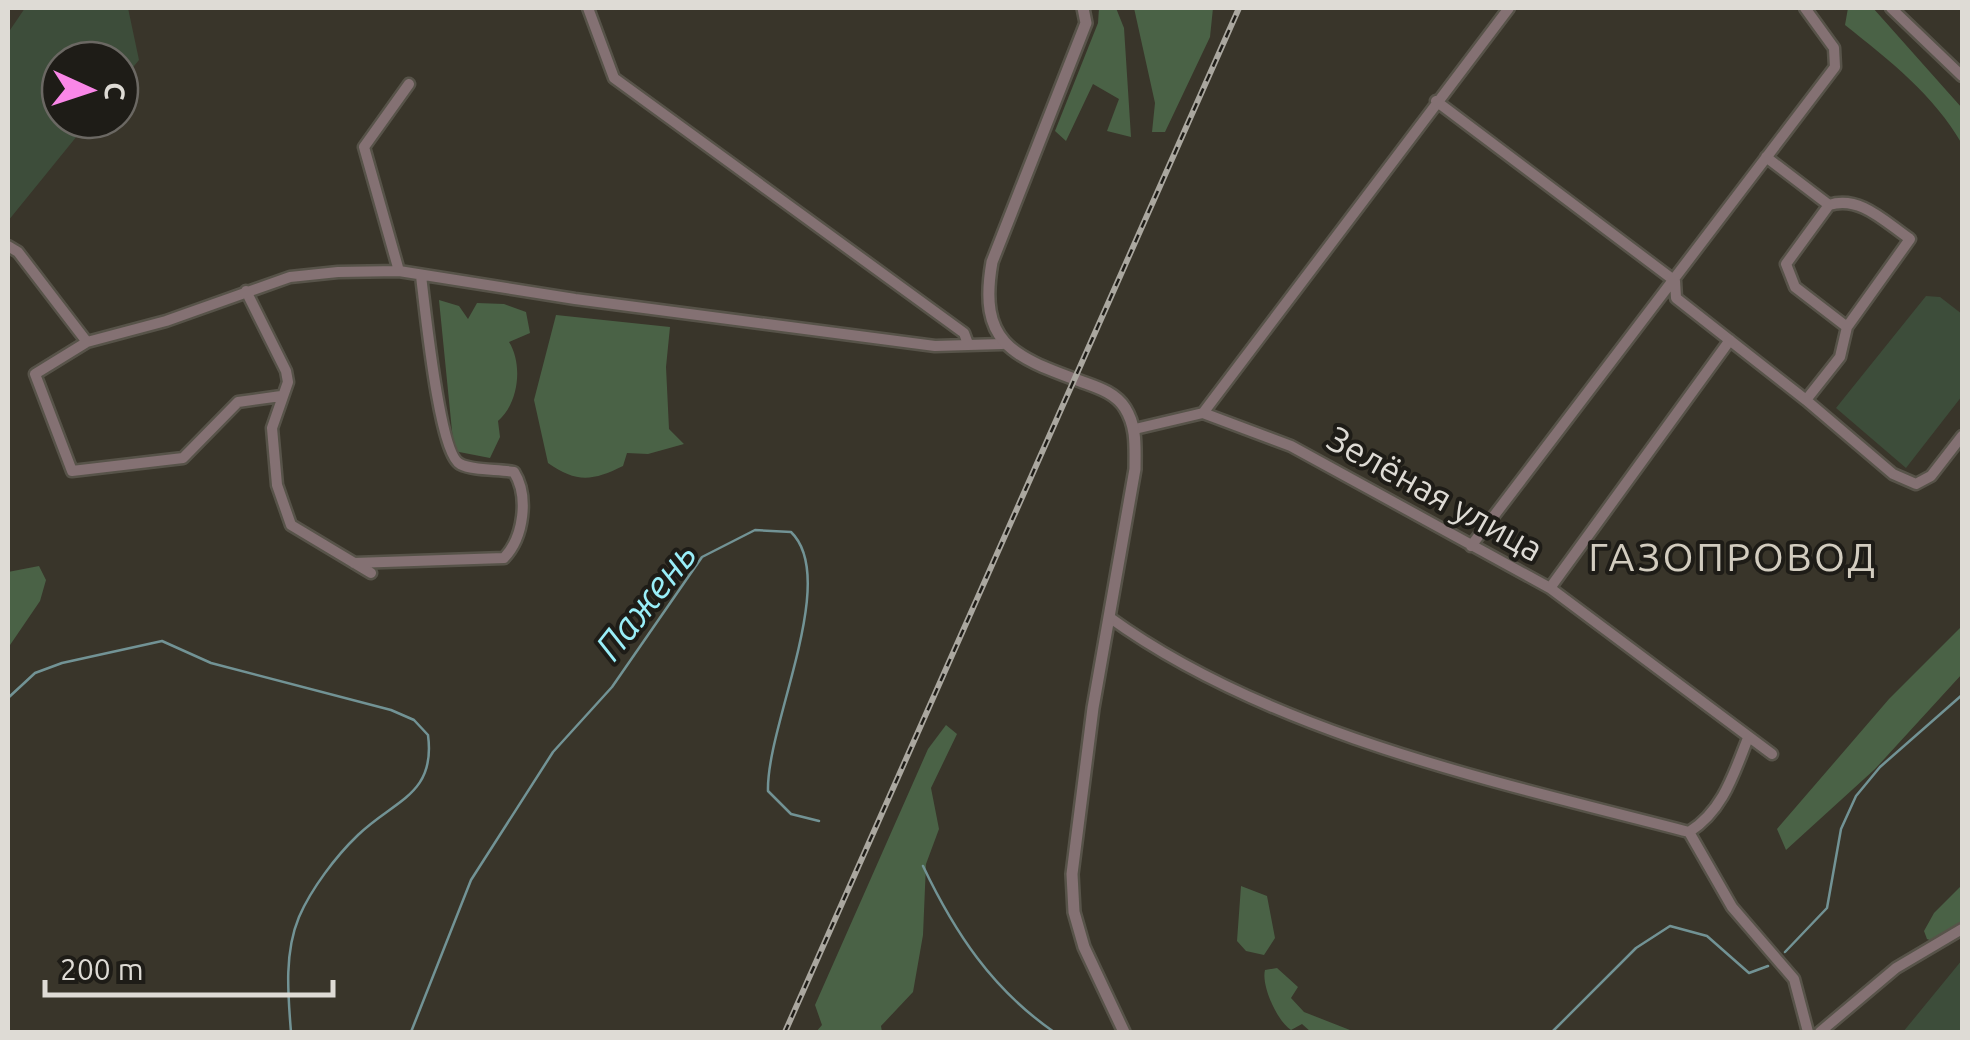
<svg xmlns="http://www.w3.org/2000/svg" width="1970" height="1040" font-family="Ubuntu,sans-serif">
	<style>
		.green { fill: #3d4d3a }
		.forest { fill: #4a6246 }
		.lines { fill: none; stroke-linecap: round; stroke-linejoin: round }
		.stream { stroke: #729395; stroke-width: 2.5 }
		.minor-casing { stroke: #575349; stroke-width: 15 }
		.tertiary-casing { stroke: #575349; stroke-width: 16 }
		.minor { stroke: #847173; stroke-width: 10 }
		.tertiary { stroke: #847173; stroke-width: 11 }
		.rail-casing { stroke: #aaa79f; stroke-width: 6 }
		.rail { stroke: #1e1c17; stroke-width: 2.5; stroke-dasharray: 8; stroke-linecap: butt }
		.labels { text-anchor: middle; stroke-width: 8; stroke-linejoin: round; paint-order: stroke }
		.street-label { font-size: 35px; fill: #dedbd5; stroke: #1e1c17 }
		.water-label { font-size: 38px; font-style: italic; fill: #99eef8; stroke: #1e1c17 }
		.quarter-label { font-size: 40px; letter-spacing: 2.5px; fill: #d2ccbf; stroke: #1e1c17 }
	</style>
	<rect width="100%" height="100%" fill="#39352a"/>
	<path class="green" d="M 25,8 L 128,8 L 139,60 L 120,83 L 120,60 L 60,60 L 60,120 L 90,120 L 8,221 L 8,33 Z
		M 1926,296 L 1940,297 L 1962,314 L 1962,396 L 1906,468 L 1836,408 Z
		M 1962,960 L 1962,1032 L 1903,1032 Z"/>
	<path class="forest" d="M 1099,8 L 1116,8 L 1124,28 L 1131,137 L 1107,131 L 1119,99 L 1093,84 L 1066,141 L 1055,131 L 1098,23 Z
		M 1134,8 L 1213,8 L 1210,37 L 1165,132 L 1152,132 L 1155,103 Z
		M 1848,8 L 1873,8 L 1962,108 L 1962,144 C 1934,95 1889,60 1845,25 Z
		M 439,300 L 459,306 L 468,319 L 477,303 L 504,304 L 526,312 L 530,333 L 509,342 C 523,364 519,403 498,421 L 500,437 L 490,458 L 454,451 Z
		M 556,315 L 670,327 L 666,367 L 669,429 L 684,444 L 648,454 L 627,453 L 623,466 C 593,481 576,483 548,463 L 534,400 Z
		M 39,566 L 46,580 L 40,601 L 8,648 L 8,572 Z
		M 1962,626 L 1962,674 L 1875,769 L 1786,850 L 1777,829 L 1889,699 Z
		M 946,725 L 957,734 L 931,788 L 939,829 L 926,864 L 923,935 L 913,992 L 881,1026 L 882,1032 L 816,1032 L 822,1025 L 815,1005 L 928,749 Z
		M 1962,885 L 1962,929 L 1937,943 L 1927,939 L 1924,931 L 1934,913 Z
		M 1241,886 L 1267,896 L 1275,938 L 1264,955 L 1246,951 L 1237,941 Z
		M 1277,968 L 1298,987 L 1291,998 L 1304,1012 L 1355,1032 L 1311,1032 L 1302,1024 L 1291,1030 C 1277,1021 1261,985 1265,970 Z"/>
	<g class="lines">
		<path class="stream" d="M 8,698 L 35,673 L 62,663 L 162,641 L 211,663 L 391,710 L 414,720 L 428,735 C 436,795 394,800 358,835 C 336,856 311,889 299,917 C 284,953 288,995 291,1032
			M 923,866 C 955,933 992,989 1054,1032
			M 1785,952 L 1827,908 L 1841,829 L 1856,796 L 1880,767 L 1962,695
			M 411,1032 L 471,880 L 553,752 L 612,687 L 702,557 L 755,530 L 791,532 C 840,579 766,726 768,791 L 791,814 L 819,821
			M 1552,1032 L 1636,948 L 1670,926 L 1707,936 L 1749,973 L 1768,966"/>
		<defs>
			<path id="minor" d="M 588,8 L 614,78 L 964,333 L 968,344
				M 1891,8 L 1962,76
				M 1436,101 L 1675,281 L 1676,298 L 1806,400 L 1840,357 L 1847,327 L 1910,239 C 1885,222 1860,195 1829,205 L 1766,157
				M 1829,205 L 1786,264 L 1795,287 L 1847,327
				M 8,246 L 18,252 L 87,342
				M 399,271 L 364,147 L 409,84
				M 246,291 L 286,371 L 288,382 L 272,428 L 277,485 L 291,525 L 371,573
				M 281,396 L 238,402 L 183,458 L 72,471 L 35,374 L 87,342 L 166,321 L 290,277 L 338,272 L 399,271 L 575,299 L 935,346 L 1002,344
				M 1806,400 L 1893,474 L 1916,484 L 1931,476 L 1962,436
				M 1203,413 L 1291,446 L 1550,588 L 1772,754
				M 1135,429 L 1203,413 L 1509,8
				M 1471,546 L 1835,67 L 1834,48 L 1805,8
				M 354,563 L 504,558 C 524,537 529,496 514,472 C 498,469 473,471 460,464 C 439,454 425,306 421,276
				M 1550,588 L 1730,340
				M 1109,617 C 1270,734 1497,782 1689,832 C 1723,811 1734,773 1748,738
				M 1689,832 L 1732,907 L 1794,979 L 1808,1032
				M 1820,1032 L 1896,968 L 1962,929"/>
			<path id="tertiary" d="M 1083,8 L 1086,23 L 992,262 C 978,342 1011,356 1080,381 C 1096,387 1115,392 1125,408 C 1137,427 1135,447 1135,469 L 1093,708 L 1072,874 L 1074,912 L 1084,947 L 1124,1032"/>
		</defs>
		<use href="#minor" class="minor-casing"/>
		<use href="#tertiary" class="tertiary-casing"/>
		<use href="#minor" class="minor"/>
		<use href="#tertiary" class="tertiary"/>
		<defs>
			<path id="rail" d="M 785,1032 L 1239,8"/>
		</defs>
		<use href="#rail" class="rail-casing"/>
		<use href="#rail" class="rail"/>
	</g>
	<g class="labels">
		<g class="street-label">
			<text transform="translate(1435 494) rotate(29)" y="12">Зелёная улица</text>
		</g>
		<g class="water-label">
			<text transform="translate(646 601) rotate(-52)" y="13">Пажень</text>
		</g>
		<g class="quarter-label">
			<text x="1733" y="571">ГАЗОПРОВОД</text>
		</g>
	</g>
	<rect width="1970" height="1040" fill="none" stroke="#dedbd5" stroke-width="20"/>
	<g transform="translate(90 90) rotate(93)"><circle r="48" fill="#1e1c17" stroke="#6b6863" stroke-width="2.5"/>
	<path d="M0-8L18 38L0 25L-18 38Z" fill="#fa87e8"/>
	<text y="-15" font-size="28" font-weight="bold" text-anchor="middle" fill="#dedbd5">С</text>
	</g>
	<path d="M45 980v15h288v-15" fill="none" stroke="#dedbd5" stroke-width="5"/>
	<text x="60" y="980" font-size="30" fill="#dedbd5" stroke="#1e1c17" stroke-width="8" paint-order="stroke">200 m</text>
</svg>
